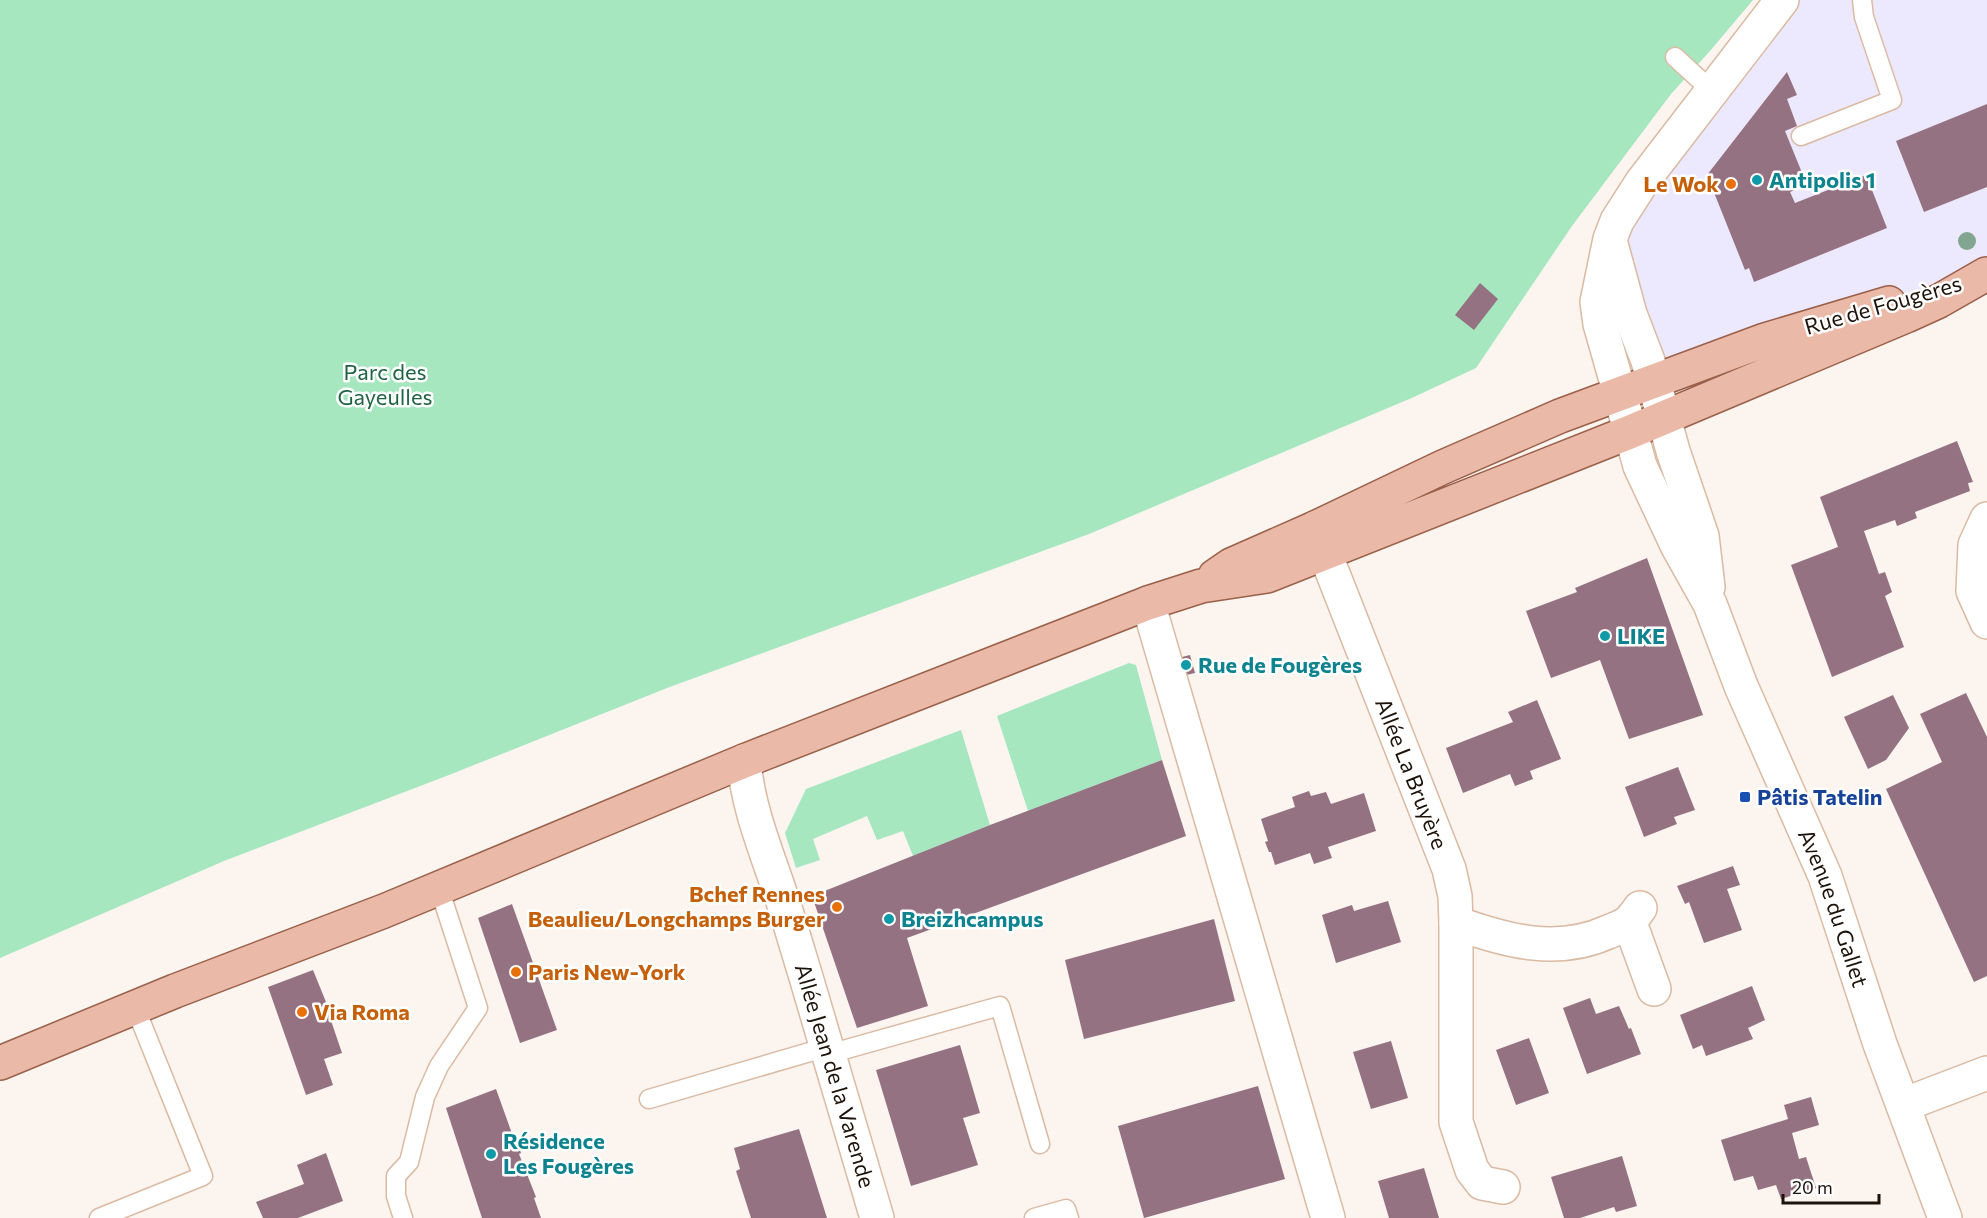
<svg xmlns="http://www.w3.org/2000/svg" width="1987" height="1218" font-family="Commissioner,sans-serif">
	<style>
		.commercial { fill: #ece8fe }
		.green { fill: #a6e7c0 }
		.building { fill: #957282 }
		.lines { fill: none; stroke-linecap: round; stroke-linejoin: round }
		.lane-casing { stroke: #dabaa2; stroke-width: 21 }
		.street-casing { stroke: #dabaa2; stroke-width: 36 }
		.secondary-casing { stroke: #dabaa2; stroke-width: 36 }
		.primary-casing { stroke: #9a604a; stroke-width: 36 }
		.lane { stroke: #fff; stroke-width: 18 }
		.street { stroke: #fff; stroke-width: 33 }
		.secondary { stroke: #fff; stroke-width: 33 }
		.primary { stroke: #eab9a7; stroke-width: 33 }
		.tree { fill: #82a590 }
		.culture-dot { fill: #0f9aa8; stroke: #fff; stroke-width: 2 }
		.food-dot { fill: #e8710a; stroke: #fff; stroke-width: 2 }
		.transit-dot { fill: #1a4fb4; stroke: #fff; stroke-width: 2 }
		.labels { text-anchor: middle; stroke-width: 5; stroke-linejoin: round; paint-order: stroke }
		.culture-label { font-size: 22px; font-weight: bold; fill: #0d838f; stroke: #fff; text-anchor: start }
		.food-label { font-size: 22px; font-weight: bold; fill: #c56008; stroke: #fff; text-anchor: end }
		.street-label { font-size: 22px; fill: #1e130a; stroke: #fff }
		.park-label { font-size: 22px; fill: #1f6442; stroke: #fff }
		.transit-label { font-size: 22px; font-weight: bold; fill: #164399; stroke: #fff; text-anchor: start }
	</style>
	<rect width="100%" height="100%" fill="#fbf4ef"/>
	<path class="commercial" d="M 1782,0 L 1987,0 L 1987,274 L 1829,320 L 1653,381 L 1617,221 Z"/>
	<path class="green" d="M 0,0 L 1753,0 L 1710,51 L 1671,94 L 1572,226 L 1476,368 L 1414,397 L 1089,534 L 667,688 L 449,775 L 224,861 L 0,958 Z
		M 1129,663 L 1136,665 L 1162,760 L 1028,811 L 997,716 Z
		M 961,730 L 990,825 L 913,856 L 903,831 L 877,840 L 867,816 L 813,839 L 820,860 L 796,868 L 785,833 L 806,789 Z"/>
	<path class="building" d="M 1787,72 L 1797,95 L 1787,99 L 1797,126 L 1785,131 L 1807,185 L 1790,192 L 1795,203 L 1866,175 L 1887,228 L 1754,282 L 1749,268 L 1745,270 L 1707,175 Z
		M 1987,104 L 1987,187 L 1924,212 L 1896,141 Z
		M 1480,283 L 1498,299 L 1474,330 L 1455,315 Z
		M 1957,441 L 1973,482 L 1968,483 L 1970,491 L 1915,512 L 1917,518 L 1897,526 L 1895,520 L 1864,531 L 1879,574 L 1885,572 L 1892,592 L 1885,596 L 1904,647 L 1832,677 L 1791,565 L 1838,547 L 1820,497 Z
		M 1647,558 L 1703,715 L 1629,739 L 1600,660 L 1551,678 L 1526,611 L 1577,592 L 1575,588 Z
		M 1190,655 L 1195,673 L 1182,676 L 1178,658 Z
		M 1966,693 L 1987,737 L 1987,976 L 1974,982 L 1886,789 L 1942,762 L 1920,714 Z
		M 1893,695 L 1909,728 L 1886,760 L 1868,769 L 1844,717 Z
		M 1537,700 L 1561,759 L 1530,771 L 1533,779 L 1515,786 L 1510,774 L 1463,793 L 1446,748 L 1513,722 L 1508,712 Z
		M 1162,760 L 1186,836 L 907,938 L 928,1006 L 857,1028 L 812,896 L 990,825 Z
		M 1678,767 L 1695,810 L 1674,817 L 1677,824 L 1644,837 L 1625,787 Z
		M 1309,791 L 1311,796 L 1326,792 L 1331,804 L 1364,793 L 1376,831 L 1328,847 L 1332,858 L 1314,864 L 1310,853 L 1275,865 L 1271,852 L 1269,852 L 1265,842 L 1268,841 L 1261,819 L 1295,807 L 1292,797 Z
		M 1733,866 L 1740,885 L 1727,889 L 1742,930 L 1704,943 L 1689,902 L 1685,904 L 1677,886 Z
		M 1388,901 L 1401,942 L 1336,963 L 1322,915 L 1352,905 L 1354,911 Z
		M 512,904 L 557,1030 L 520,1043 L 478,918 Z
		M 1214,919 L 1235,1001 L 1084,1039 L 1065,960 Z
		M 313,970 L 326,1002 L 325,1003 L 342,1053 L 324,1059 L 333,1085 L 306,1095 L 268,987 Z
		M 1752,986 L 1765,1020 L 1748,1028 L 1753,1039 L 1706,1056 L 1702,1045 L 1693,1049 L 1680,1015 Z
		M 1590,998 L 1596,1014 L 1619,1006 L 1629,1029 L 1631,1028 L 1641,1054 L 1587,1074 L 1563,1008 Z
		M 1529,1038 L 1549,1093 L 1516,1105 L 1496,1050 Z
		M 1391,1041 L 1408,1098 L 1371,1109 L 1353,1052 Z
		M 960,1045 L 980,1113 L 963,1118 L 978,1165 L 911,1186 L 876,1070 Z
		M 1258,1086 L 1285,1179 L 1144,1218 L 1118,1126 Z
		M 496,1089 L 515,1142 L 517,1142 L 521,1153 L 519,1154 L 536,1197 L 534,1198 L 541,1218 L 482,1218 L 446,1108 Z
		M 1811,1097 L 1819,1125 L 1792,1133 L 1799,1159 L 1806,1157 L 1816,1188 L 1781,1199 L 1776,1185 L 1758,1190 L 1753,1176 L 1734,1181 L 1721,1140 L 1788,1119 L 1784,1105 Z
		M 799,1129 L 827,1218 L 751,1218 L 736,1171 L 740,1169 L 734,1148 Z
		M 326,1153 L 343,1201 L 298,1218 L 263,1218 L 256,1202 L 304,1184 L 297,1165 Z
		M 1622,1156 L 1637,1206 L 1616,1212 L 1614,1207 L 1580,1218 L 1564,1218 L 1551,1177 Z
		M 1424,1168 L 1439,1218 L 1389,1218 L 1378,1181 Z"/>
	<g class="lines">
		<defs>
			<path id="lane" d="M 1675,57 L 1712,91
				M 1801,136 L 1892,100 L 1864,17 L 1862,0
				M 829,1054 L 1000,1006 L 1040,1144
				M 649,1099 L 827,1047
				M 99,1218 L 203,1176 L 135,1007
				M 403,1218 L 396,1196 L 396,1176 L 409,1162 L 425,1097 L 439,1066 L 478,1008 L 439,888
				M 1034,1218 L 1066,1209 L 1069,1218"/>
			<g id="street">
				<path d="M 1611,244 L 1630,314 L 1648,361 L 1664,418"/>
				<path d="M 1620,394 L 1600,324 L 1597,302 L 1610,239 L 1617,221 L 1642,182 L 1782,0"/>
				<path d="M 1987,519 L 1975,545 L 1973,591 L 1987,622"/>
				<path id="s1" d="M 1315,528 L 1449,869 L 1455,896 L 1456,923 L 1456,1122 L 1472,1170 L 1482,1183 L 1503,1187"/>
				<path d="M 1148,603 L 1328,1218"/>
				<path id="s2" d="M 744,761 C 748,813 771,862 786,911 C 817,1013 847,1115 877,1218"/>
				<path d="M 1456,923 C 1506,941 1557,955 1608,932 C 1626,925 1628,925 1640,908"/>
				<path d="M 1630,923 L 1654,989"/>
				<path d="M 1903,1105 L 1987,1073"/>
			</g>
			<g id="secondary">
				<path id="s3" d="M 1620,394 L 1640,466 L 1678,547 L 1710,604 L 1741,686 L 1825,876 L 1880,1044 L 1945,1218"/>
				<path d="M 1664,418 L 1673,451 L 1702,536 L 1708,587"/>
			</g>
			<path id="primary" d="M 1215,576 L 1231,565 L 1315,528 L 1443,467 L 1560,416 L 1765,340 L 1889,303
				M 0,1063 L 175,991 L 384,911 L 744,761 L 1148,603 L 1201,586 L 1267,576 L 1630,432 L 1906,316 L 1939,301 L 1986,274"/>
		</defs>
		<use href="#lane" class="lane-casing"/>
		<use href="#street" class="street-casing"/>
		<use href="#secondary" class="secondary-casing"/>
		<use href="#primary" class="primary-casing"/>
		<use href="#lane" class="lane"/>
		<use href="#street" class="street"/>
		<use href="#secondary" class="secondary"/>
		<use href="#primary" class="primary"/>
	</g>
	<circle class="tree" cx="1967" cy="241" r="9"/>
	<g class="culture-dot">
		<circle cx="1757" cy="180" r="6"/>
		<circle cx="1605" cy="636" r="6"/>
		<circle cx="1186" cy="665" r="6"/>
		<circle cx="889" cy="919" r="6"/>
		<circle cx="491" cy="1154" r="6"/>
	</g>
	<g class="food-dot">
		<circle cx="1731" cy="184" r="6"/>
		<circle cx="837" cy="907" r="6"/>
		<circle cx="516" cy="972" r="6"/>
		<circle cx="302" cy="1012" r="6"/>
	</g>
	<rect class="transit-dot" x="1739" y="791" width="12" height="12" rx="3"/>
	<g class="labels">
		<g class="culture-label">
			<text x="1769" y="188">Antipolis 1</text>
			<text x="1617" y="644">LIKE</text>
			<text x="1198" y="673">Rue de Fougères</text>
			<text x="901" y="927">Breizhcampus</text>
			<text x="503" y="1149">Résidence<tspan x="503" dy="25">Les Fougères</tspan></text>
		</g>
		<g class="food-label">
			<text x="1719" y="192">Le Wok</text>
			<text x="825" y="902">Bchef Rennes<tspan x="825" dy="25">Beaulieu/Longchamps Burger</tspan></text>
			<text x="528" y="980" text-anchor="start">Paris New-York</text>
			<text x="314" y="1020" text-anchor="start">Via Roma</text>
		</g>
		<g class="street-label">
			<text transform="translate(1883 305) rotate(-16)" y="8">Rue de Fougères</text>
			<text dy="8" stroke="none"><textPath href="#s1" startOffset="264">Allée La Bruyère</textPath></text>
			<text dy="8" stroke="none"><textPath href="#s3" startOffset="558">Avenue du Gallet</textPath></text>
			<text dy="8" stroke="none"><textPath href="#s2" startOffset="328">Allée Jean de la Varende</textPath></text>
		</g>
		<g class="park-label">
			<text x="385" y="380">Parc des<tspan x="385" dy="25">Gayeulles</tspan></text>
		</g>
		<g class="transit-label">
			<text x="1757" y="805">Pâtis Tatelin</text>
		</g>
	</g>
	<path d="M1783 1194v9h96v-9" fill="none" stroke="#1e130a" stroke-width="3"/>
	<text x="1792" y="1194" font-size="18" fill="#1e130a" stroke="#ffffff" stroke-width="4.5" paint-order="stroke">20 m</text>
</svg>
